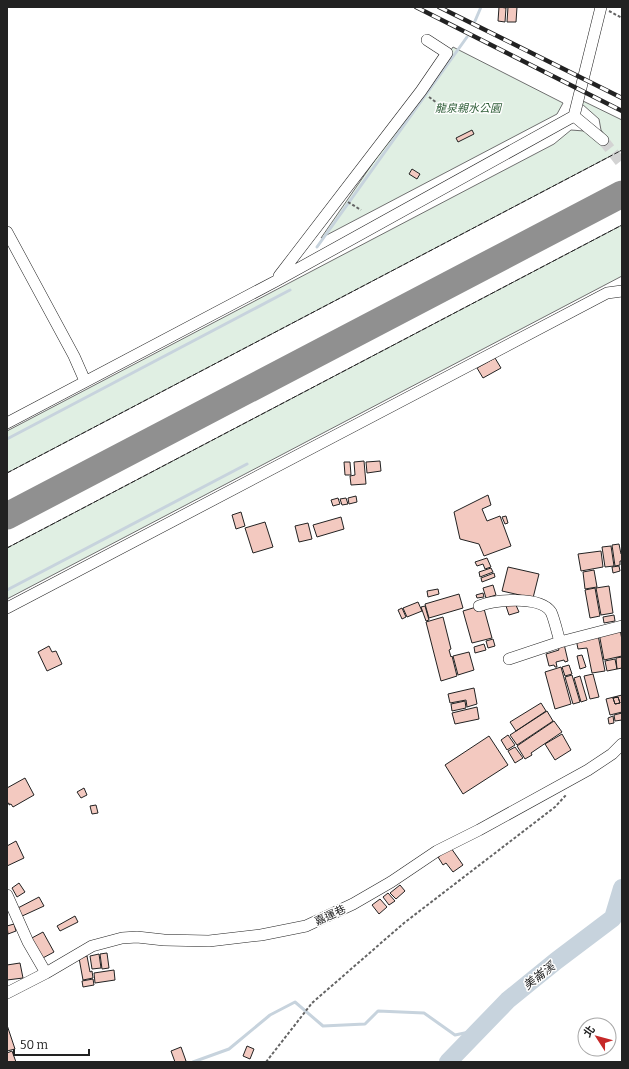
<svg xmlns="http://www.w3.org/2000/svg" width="629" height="1069" font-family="Bitter,'Noto Sans TC',serif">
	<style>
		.green { fill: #e0efe3; stroke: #6f6f6f }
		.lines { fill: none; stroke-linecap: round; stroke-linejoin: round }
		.stream { stroke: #c7d3dd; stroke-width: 3 }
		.river { stroke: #c7d3dd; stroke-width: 18 }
		.taxiway { stroke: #909090; stroke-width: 27 }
		.building { fill: #f3c9c0; stroke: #222; fill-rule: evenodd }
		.minor-tunnel { stroke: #d3d3d3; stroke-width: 11; stroke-dasharray: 11 5.5; stroke-linecap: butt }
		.minor-casing { stroke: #222; stroke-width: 12 }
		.path { stroke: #646464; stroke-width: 2; stroke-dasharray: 3 2; stroke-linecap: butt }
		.minor { stroke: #fff; stroke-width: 11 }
		.rail-casing { stroke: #222; stroke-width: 4.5 }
		.rail { stroke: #fff; stroke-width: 3; stroke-dasharray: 9; stroke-linecap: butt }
		.fence { stroke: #222; stroke-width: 1; stroke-dasharray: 5 2; stroke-linecap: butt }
		.labels { text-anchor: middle; stroke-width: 3; stroke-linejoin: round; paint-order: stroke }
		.park-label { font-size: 11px; font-style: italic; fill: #2f5e38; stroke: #fff }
		.street-label { font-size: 11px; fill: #222; stroke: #fff }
		.water-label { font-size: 12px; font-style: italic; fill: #222; stroke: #fff }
	</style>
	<rect width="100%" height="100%" fill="#fff"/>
	<path class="green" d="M 453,47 L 563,103 L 557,114 L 321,238 Z
		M 583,101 L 622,120 L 622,150 L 7,473 L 7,431 L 554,144 L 571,130 L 584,131 L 607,138 L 601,130 L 599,119 L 582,104 Z
		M 622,225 L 622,276 L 7,599 L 7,548 Z"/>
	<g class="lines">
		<path class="stream" d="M 475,21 L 481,7
			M 317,247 L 467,37
			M 7,439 L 290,290
			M 7,590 L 247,464
			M 193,1062 L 229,1049 L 270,1015 L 295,1002 L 323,1026 L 365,1024 L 378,1011 L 424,1013 L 455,1035 L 479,1030"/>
		<path class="river" d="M 448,1062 L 508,1000 L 556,961 L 613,918 L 622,888"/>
		<path class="taxiway" d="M 7,516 L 622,194"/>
	</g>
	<path class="building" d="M 499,7 L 506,8 L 505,22 L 498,21 Z
		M 508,7 L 517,7 L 516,22 L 507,22 Z
		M 472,130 L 474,134 L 458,142 L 456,138 Z
		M 412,169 L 420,174 L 417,179 L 409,174 Z
		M 495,358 L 501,368 L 483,378 L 477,368 Z
		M 364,461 L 366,484 L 351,485 L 350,476 L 355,475 L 354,462 Z
		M 380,461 L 381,471 L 367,473 L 366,462 Z
		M 344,462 L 350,462 L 351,475 L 345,475 Z
		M 488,495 L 491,505 L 482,509 L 487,521 L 500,516 L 511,546 L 484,556 L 479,544 L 460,539 L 454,512 Z
		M 356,496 L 357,502 L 349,504 L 348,498 Z
		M 338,498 L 340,504 L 333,506 L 331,500 Z
		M 346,498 L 348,504 L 342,505 L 340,499 Z
		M 241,512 L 245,526 L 236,529 L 232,515 Z
		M 506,516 L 508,523 L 505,524 L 502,517 Z
		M 341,517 L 344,529 L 317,537 L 313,525 Z
		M 265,522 L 273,547 L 253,553 L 245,528 Z
		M 308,523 L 312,539 L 299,542 L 295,526 Z
		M 619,544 L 621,554 L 622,554 L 622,561 L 620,561 L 620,565 L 615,566 L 612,545 Z
		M 611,546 L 614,566 L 605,567 L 602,547 Z
		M 601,551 L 603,567 L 581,571 L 578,554 Z
		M 487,558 L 491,567 L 485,569 L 483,564 L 477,566 L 475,562 Z
		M 619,566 L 620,571 L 613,573 L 612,567 Z
		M 508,567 L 539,574 L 533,598 L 502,591 Z
		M 491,568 L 493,572 L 480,577 L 479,572 Z
		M 594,570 L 597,587 L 585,589 L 583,572 Z
		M 494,573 L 495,577 L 482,582 L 481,578 Z
		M 493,585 L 496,595 L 486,598 L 483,588 Z
		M 609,586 L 613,613 L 601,615 L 596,588 Z
		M 595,588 L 600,616 L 590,618 L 585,590 Z
		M 438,589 L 439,594 L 428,597 L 427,591 Z
		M 483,593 L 484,597 L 477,598 L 476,595 Z
		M 459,594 L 463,608 L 429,618 L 425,604 Z
		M 418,602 L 422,611 L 407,617 L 403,608 Z
		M 515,603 L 519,612 L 509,615 L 506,606 Z
		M 483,605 L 492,638 L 472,643 L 463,611 Z
		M 425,606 L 429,620 L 426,621 L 421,607 Z
		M 402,608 L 406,617 L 402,619 L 398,610 Z
		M 614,615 L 615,621 L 604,623 L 603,617 Z
		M 443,617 L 451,649 L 449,650 L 451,657 L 452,656 L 457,676 L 441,681 L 426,622 Z
		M 620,629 L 622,640 L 622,656 L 604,660 L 599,633 Z
		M 598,635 L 605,671 L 592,673 L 587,648 L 578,649 L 576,639 Z
		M 493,639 L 495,646 L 488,648 L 486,641 Z
		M 484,644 L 486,650 L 475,653 L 474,647 Z
		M 564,644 L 568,661 L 565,662 L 564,660 L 556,662 L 557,667 L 555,667 L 554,665 L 549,666 L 546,654 L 559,650 L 557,646 Z
		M 49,646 L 52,652 L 56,651 L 62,664 L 47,671 L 38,652 Z
		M 469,652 L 474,670 L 458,675 L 453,656 Z
		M 582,655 L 586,667 L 580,669 L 577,656 Z
		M 622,657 L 622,668 L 617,669 L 616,658 Z
		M 615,659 L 617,669 L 607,671 L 605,661 Z
		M 569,665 L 572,674 L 565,676 L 562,667 Z
		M 561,667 L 571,704 L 555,709 L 545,672 Z
		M 593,674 L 599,697 L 590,699 L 584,676 Z
		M 572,675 L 580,702 L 573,704 L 565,677 Z
		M 580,676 L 587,700 L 581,702 L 574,678 Z
		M 474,688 L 477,704 L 467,707 L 466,700 L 450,703 L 448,694 Z
		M 622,695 L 622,712 L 610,715 L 606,699 ZM 618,697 L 620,703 L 615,704 L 613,698 Z
		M 618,697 L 620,703 L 615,704 L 613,698 Z
		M 465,701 L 466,708 L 452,711 L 451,704 Z
		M 541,703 L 546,711 L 516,731 L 510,722 Z
		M 477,707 L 479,719 L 455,724 L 452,713 Z
		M 547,711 L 553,721 L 517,745 L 510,735 Z
		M 622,713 L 622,720 L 615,721 L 614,715 Z
		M 613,716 L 614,723 L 609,724 L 608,718 Z
		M 554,721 L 562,732 L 531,753 L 532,755 L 525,759 L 517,746 Z
		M 562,734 L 571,750 L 555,760 L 545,744 Z
		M 508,735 L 515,745 L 507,750 L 501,740 Z
		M 489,736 L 508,765 L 463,794 L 445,765 Z
		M 515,747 L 523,758 L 515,763 L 508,751 Z
		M 25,778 L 34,795 L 13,807 L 11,804 L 9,805 L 9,803 L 7,804 L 7,788 Z
		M 84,788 L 87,795 L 81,798 L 77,792 Z
		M 96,805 L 98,813 L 92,814 L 90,806 Z
		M 16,841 L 24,858 L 7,866 L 7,846 Z
		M 451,848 L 463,865 L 453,872 L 446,863 L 443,865 L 438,857 Z
		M 19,883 L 25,892 L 17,897 L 12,888 Z
		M 400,885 L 405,891 L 396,899 L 390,893 Z
		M 388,893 L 395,901 L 389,905 L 383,897 Z
		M 39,897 L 44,906 L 20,917 L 16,909 Z
		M 380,899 L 387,907 L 379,914 L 372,905 Z
		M 75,916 L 78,922 L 60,931 L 57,926 Z
		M 14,924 L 16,931 L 8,934 L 7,926 Z
		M 43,932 L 54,952 L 41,959 L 30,939 Z
		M 107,953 L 109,968 L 102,969 L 100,954 Z
		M 99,954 L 101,968 L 92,969 L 90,956 Z
		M 87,956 L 90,972 L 92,971 L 93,978 L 83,980 L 79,958 Z
		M 20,963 L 23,978 L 7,980 L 7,965 Z
		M 114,970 L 115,980 L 95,983 L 94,973 Z
		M 93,979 L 94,985 L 83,987 L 82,981 Z
		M 7,1025 L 15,1049 L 7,1051 Z
		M 247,1046 L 254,1049 L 250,1059 L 243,1056 Z
		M 181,1047 L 186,1061 L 183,1062 L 175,1062 L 171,1051 Z
		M 12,1051 L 16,1062 L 7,1062 L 7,1053 Z"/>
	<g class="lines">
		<path class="minor-tunnel" d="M 603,140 L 622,164"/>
		<defs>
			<path id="minor" d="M 574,116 L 603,140
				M 7,232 L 74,356 L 85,381
				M 279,276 L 421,91 L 447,53 L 427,40
				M 7,423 L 276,281 L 574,116 L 601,7
				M 479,606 C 494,600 540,595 551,612 C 554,618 558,635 560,642
				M 7,608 L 607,293 L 622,291
				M 509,659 L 560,642 L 622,626
				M 7,895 L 28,942 L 46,973
				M 7,993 L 46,973 L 92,946 L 122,938 L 137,937 L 164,940 L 209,941 L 261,935 L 306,926 L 353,904 L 391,882 L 437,851 L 479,830 L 588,770 L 612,754 L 622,744"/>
		</defs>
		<use href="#minor" class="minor-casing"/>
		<path class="path" d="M 609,11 L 622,18
			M 429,97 L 437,103
			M 348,202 L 361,210
			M 266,1062 L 312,1003 L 404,923 L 555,807 L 566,795"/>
		<use href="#minor" class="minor"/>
		<defs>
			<path id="rail" d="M 416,7 L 622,111
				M 439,7 L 622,98"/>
		</defs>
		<use href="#rail" class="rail-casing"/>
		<use href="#rail" class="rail"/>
		<path class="fence" d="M 7,473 L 622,150
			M 7,548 L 622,225"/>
	</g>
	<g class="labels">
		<g class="park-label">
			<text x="468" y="112">龍泉親水公園</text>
		</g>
		<g class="street-label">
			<text transform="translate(330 915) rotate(-25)" y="4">嘉運巷</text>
		</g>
		<g class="water-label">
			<text transform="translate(539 976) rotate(-38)" y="4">美崙溪</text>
		</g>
	</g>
	<rect width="629" height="1069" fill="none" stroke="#222222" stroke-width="16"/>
	<g transform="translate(597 1037) rotate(306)"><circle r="19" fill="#ffffff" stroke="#a7a7a7"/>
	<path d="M0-3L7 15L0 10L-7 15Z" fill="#c62828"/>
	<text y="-6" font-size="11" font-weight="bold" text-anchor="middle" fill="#222222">北</text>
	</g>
	<path d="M14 1049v6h75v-6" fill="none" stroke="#222222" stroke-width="2"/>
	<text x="20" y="1049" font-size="12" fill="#222222" stroke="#ffffff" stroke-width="3" paint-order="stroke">50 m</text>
</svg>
